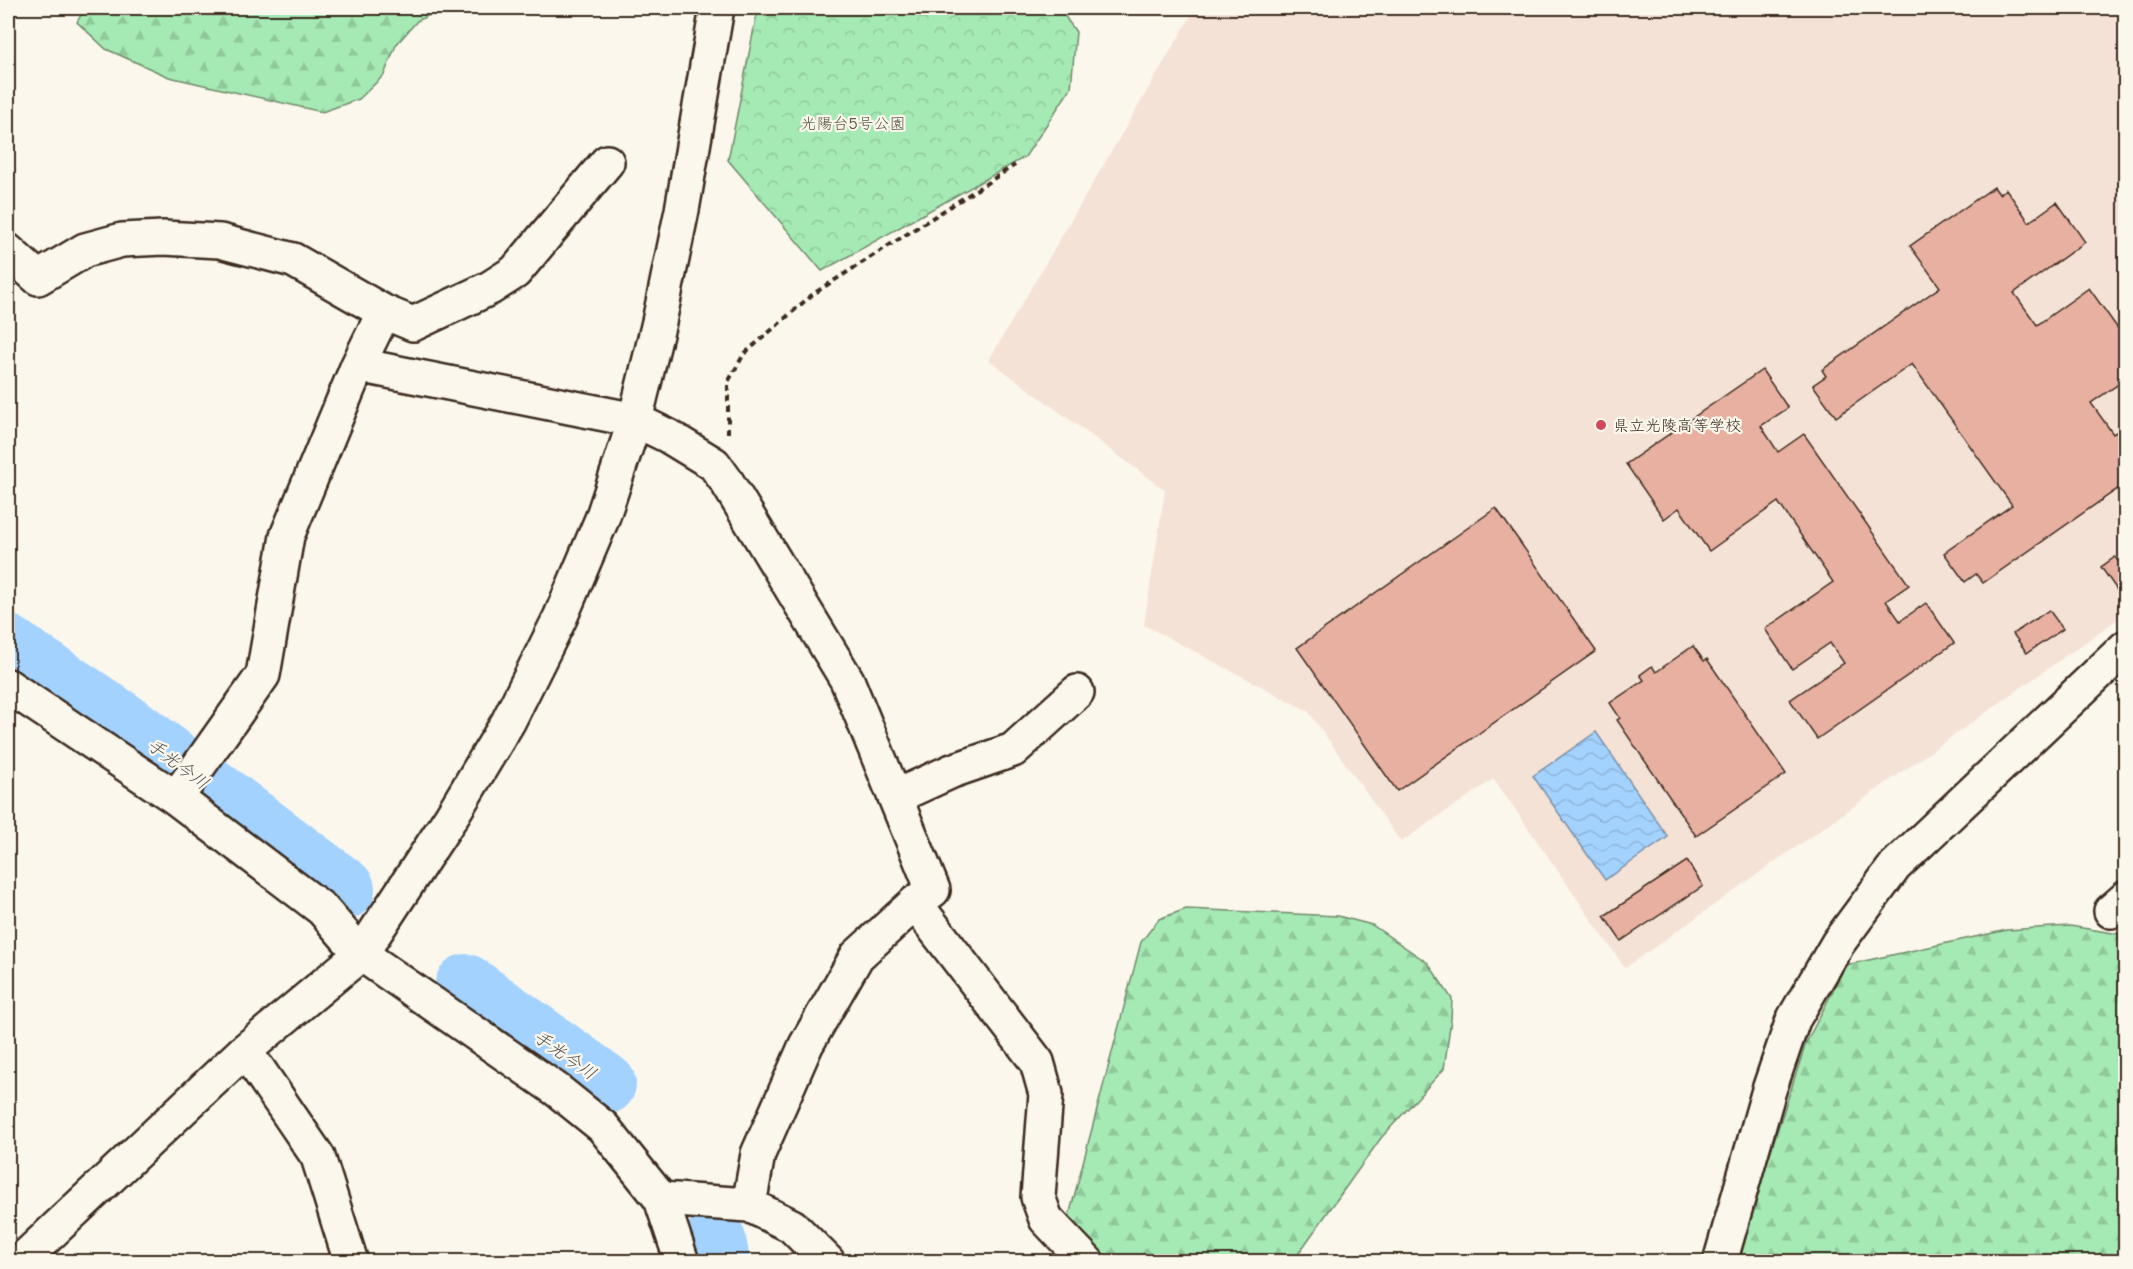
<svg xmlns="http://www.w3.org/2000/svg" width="2133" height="1269" font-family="Delius,'Klee One',sans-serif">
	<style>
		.built { fill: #f5e2d6 }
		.forest { fill: url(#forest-firs); stroke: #708a69; stroke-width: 1.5 }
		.park { fill: url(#park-crowns); stroke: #708a69; stroke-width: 1.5 }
		.water { fill: url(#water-waves); stroke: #798fa5; stroke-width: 1.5 }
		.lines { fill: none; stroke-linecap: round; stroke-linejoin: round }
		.river { stroke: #a3d2ff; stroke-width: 62 }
		.building { fill: #e8b0a1; stroke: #3b2a1e; stroke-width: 1.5 }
		.minor-casing { stroke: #3b2a1e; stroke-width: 38 }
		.path { stroke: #3b2a1e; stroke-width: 4; stroke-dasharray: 6 4.5; stroke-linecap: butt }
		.minor { stroke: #fbf7ec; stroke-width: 33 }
		.poi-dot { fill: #d1495b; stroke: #fbf7ec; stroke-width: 2 }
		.labels { text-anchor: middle; stroke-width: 4.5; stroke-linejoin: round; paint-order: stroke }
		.park-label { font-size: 16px; fill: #565a44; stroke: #fbf7ec }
		.poi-label { font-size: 16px; fill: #3b2a1e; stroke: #fbf7ec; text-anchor: start }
		.water-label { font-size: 18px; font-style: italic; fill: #555456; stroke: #fbf7ec }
	</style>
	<defs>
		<pattern id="forest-firs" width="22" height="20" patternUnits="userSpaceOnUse" patternTransform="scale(1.5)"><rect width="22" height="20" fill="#a5e9b4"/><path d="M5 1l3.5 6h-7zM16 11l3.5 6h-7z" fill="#8fc89a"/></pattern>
		<pattern id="park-crowns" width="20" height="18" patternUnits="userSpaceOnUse" patternTransform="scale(1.5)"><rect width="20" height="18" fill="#a5e9b4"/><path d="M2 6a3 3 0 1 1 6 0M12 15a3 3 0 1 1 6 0" fill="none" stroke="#8fc89a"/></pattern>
		<pattern id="water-waves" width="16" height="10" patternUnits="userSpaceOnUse" patternTransform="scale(1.5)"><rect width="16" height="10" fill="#a3d2ff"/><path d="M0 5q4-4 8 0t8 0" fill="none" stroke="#8db4da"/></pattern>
	</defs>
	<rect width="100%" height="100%" fill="#fbf7ec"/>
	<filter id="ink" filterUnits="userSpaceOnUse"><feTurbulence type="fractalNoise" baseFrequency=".0167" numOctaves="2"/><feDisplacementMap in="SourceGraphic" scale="12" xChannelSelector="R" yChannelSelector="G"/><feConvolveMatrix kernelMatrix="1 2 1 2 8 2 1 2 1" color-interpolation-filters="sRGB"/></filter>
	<g filter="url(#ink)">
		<path class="built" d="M 1187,8 L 2125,8 L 2125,614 L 1625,968 L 1494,779 L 1401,842 L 1308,711 L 1144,625 L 1165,490 L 989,360 L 1191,16 Z"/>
		<path class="forest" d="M 85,8 L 444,8 L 417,21 L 396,45 L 384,75 L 359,99 L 322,112 L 169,77 L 106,49 L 77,22 Z
			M 1186,909 L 1338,916 L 1372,925 L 1428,963 L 1452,999 L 1451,1019 L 1444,1069 L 1381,1138 L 1293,1261 L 1078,1261 L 1064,1244 L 1069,1216 L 1141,942 L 1159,919 Z
			M 2070,926 L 2125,935 L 2125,1261 L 1748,1262 L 1738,1251 L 1806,1043 L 1846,965 L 2007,930 Z"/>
		<path class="park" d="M 758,8 L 1059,8 L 1076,32 L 1071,88 L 1025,157 L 822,271 L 728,160 Z"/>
		<path class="water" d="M 1596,732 L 1668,837 L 1605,880 L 1533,776 Z"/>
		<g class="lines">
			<path class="river" d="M 8,646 L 132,729 L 344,889
				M 466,985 L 605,1084
				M 715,1240 L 719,1262"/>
		</g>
		<path class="building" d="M 1994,187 L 1999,194 L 2006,189 L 2029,222 L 2057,202 L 2085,242 L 2014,293 L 2037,325 L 2089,288 L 2126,340 L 2126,379 L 2091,403 L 2113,434 L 2126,426 L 2126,483 L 1983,583 L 1976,574 L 1965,582 L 1944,553 L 2012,505 L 1912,364 L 1836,417 L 1813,385 L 1826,376 L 1822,370 L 1940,287 L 1910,246 Z
			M 1762,370 L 1788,408 L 1761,426 L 1778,452 L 1804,434 L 1909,585 L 1886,601 L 1900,621 L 1926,603 L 1954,643 L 1817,739 L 1790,700 L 1844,663 L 1830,643 L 1792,669 L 1765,629 L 1833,582 L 1778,502 L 1709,551 L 1679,508 L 1664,519 L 1626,464 Z
			M 1496,508 L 1596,651 L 1397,791 L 1297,648 Z
			M 2115,557 L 2126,572 L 2126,598 L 2124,600 L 2101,567 Z
			M 2049,610 L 2063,629 L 2027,653 L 2013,634 Z
			M 1693,646 L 1704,661 L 1707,659 L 1786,774 L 1696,836 L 1617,720 L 1620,718 L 1610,703 L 1644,680 L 1640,675 L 1652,666 L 1656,672 Z
			M 1687,861 L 1703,886 L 1621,941 L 1604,916 Z"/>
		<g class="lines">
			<defs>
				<path id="minor" d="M 8,251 L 38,278 L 85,250 L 122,240 L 163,238 L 220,241 L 293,260 L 384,312 L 413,324 L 490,288 L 515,272 L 607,162
					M 358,365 L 635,420 L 668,436 L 714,464 L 727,482 L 847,680 L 933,890 L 915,903 L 857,956 L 806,1045 L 758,1154 L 749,1205
					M 8,686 L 176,798 L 322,909 L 361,954 L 557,1090 L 603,1127 L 661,1199 L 682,1262
					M 895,797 L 952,771 L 1013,750 L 1077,692
					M 176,798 L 263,675 L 287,536 L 358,365 L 384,312
					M 915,903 L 1037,1062 L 1046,1094 L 1038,1197 L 1046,1219 L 1087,1262
					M 2111,911 L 2126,898
					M 243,1052 L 258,1069 L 318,1157 L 351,1262
					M 661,1199 L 749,1205 L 792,1226 L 828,1262
					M 20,1262 L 243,1052 L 361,954 L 451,817 L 508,722 L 560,618 L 602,519 L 635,420 L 659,322 L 682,210 L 717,8
					M 1720,1262 L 1769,1090 L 1793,1020 L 1838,943 L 1895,866 L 2126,647"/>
			</defs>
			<use href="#minor" class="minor-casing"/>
			<path class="path" d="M 728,433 L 728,382 L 744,354 L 813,294 L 1015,165"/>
			<use href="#minor" class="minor"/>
		</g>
	</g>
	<circle class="poi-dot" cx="1601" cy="425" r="6"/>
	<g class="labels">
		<g class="park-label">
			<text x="853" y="129">光陽台5号公園</text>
		</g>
		<g class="poi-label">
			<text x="1613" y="431">県立光陵高等学校</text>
		</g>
		<g class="water-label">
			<text transform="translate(178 764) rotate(37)" y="6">手光今川</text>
			<text transform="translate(565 1055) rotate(35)" y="6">手光今川</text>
		</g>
	</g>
	<rect width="2133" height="1269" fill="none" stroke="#fbf7ec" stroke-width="30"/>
	<rect x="15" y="15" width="2103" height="1239" fill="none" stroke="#3b2a1e" stroke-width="2" filter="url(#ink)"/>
</svg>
